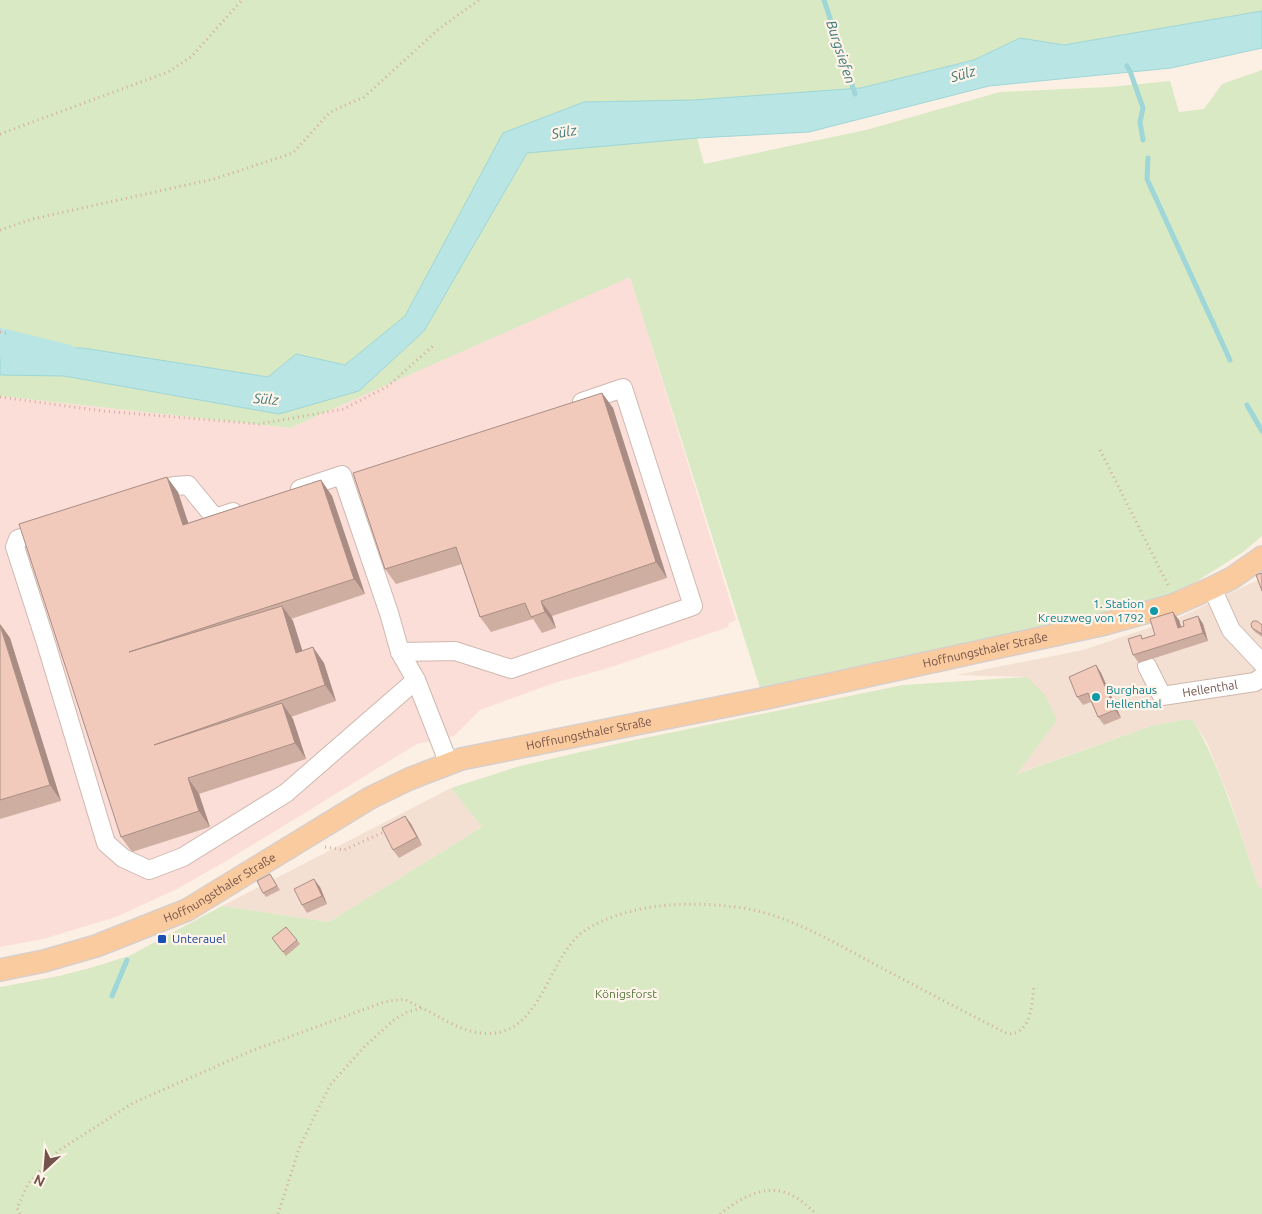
<svg xmlns="http://www.w3.org/2000/svg" width="1262" height="1214" font-family="Ubuntu,sans-serif">
	<style>
		.residential { fill: #f3e0d3 }
		.commercial { fill: #fcded8 }
		.green { fill: #d8e9c3 }
		.water { fill: #b9e5e5; stroke: #9fd6d7 }
		.lines { fill: none; stroke-linecap: round; stroke-linejoin: round }
		.stream { stroke: #9fd6d7; stroke-width: 5 }
		.river { stroke: #b9e5e5; stroke-width: 30 }
		.minor-casing { stroke: #cfb8ae; stroke-width: 20 }
		.major-casing { stroke: #d8cfcc; stroke-width: 24 }
		.path { stroke: #d6ad9f; stroke-width: 3; stroke-dasharray: 1 4; stroke-linecap: butt }
		.minor { stroke: #fff; stroke-width: 18 }
		.major { stroke: #facb9e; stroke-width: 21 }
		.wall { fill: #cfaea2 }
		.shaded-wall { fill: #a98d84 }
		.building { fill: #f1cabc; stroke: #a98d84 }
		.culture-dot { fill: #0f9aa8; stroke: #fff4ea; stroke-width: 2 }
		.transit-dot { fill: #1a4fb4; stroke: #fff4ea; stroke-width: 2 }
		.labels { text-anchor: middle; stroke-width: 4.5; stroke-linejoin: round; paint-order: stroke }
		.culture-label { font-size: 12px; fill: #0d838f; stroke: #fff4ea; text-anchor: end }
		.street-label { font-size: 12px; fill: #74534a; stroke: #fff4ea }
		.transit-label { font-size: 12px; fill: #164399; stroke: #fff4ea; text-anchor: start }
		.park-label { font-size: 12px; fill: #5a7a42; stroke: #fff4ea }
		.water-label { font-size: 14px; font-style: italic; fill: #3e7879; stroke: #fff4ea }
	</style>
	<rect width="100%" height="100%" fill="#fcf0e4"/>
	<path class="residential" d="M 1262,578 L 1262,888 L 1259,890 L 1230,800 L 1207,743 L 1193,720 L 1182,720 L 1151,726 L 1016,774 L 1057,720 L 1027,677 L 956,675 L 1083,650 L 1178,618 Z
		M 451,788 L 482,827 L 329,922 L 222,906 Z"/>
	<path class="commercial" d="M 630,276 L 736,620 L 728,624 L 729,627 L 602,670 L 554,683 L 480,710 L 454,736 L 417,744 L 228,860 L 177,889 L 116,917 L 43,939 L 0,947 L 0,396 L 290,428 Z"/>
	<path class="green" d="M 0,0 L 1262,0 L 1262,11 L 1064,45 L 1020,38 L 974,60 L 861,88 L 697,138 L 704,164 L 866,130 L 1000,92 L 1109,87 L 1170,81 L 1179,112 L 1204,109 L 1222,84 L 1262,70 L 1262,536 L 1243,552 L 1172,597 L 1156,602 L 761,691 L 630,277 L 290,428 L 0,396 Z
		M 1027,677 L 1045,695 L 1057,720 L 1017,774 L 1151,726 L 1182,720 L 1193,720 C 1224,774 1239,831 1259,889 L 1262,888 L 1262,1214 L 0,1214 L 0,987 L 59,976 L 90,968 L 129,956 L 222,906 L 329,922 L 482,827 L 451,788 L 520,766 L 620,743 L 903,685 Z"/>
	<path class="water" d="M 1262,11 L 1262,48 L 1171,68 L 989,86 L 809,132 L 697,138 L 527,153 L 424,331 L 359,391 L 279,414 L 64,376 L 0,375 L 0,349 L 83,348 L 268,377 L 296,354 L 345,365 L 405,316 L 503,133 L 584,102 L 694,100 L 861,88 L 974,60 L 1020,38 L 1064,45 Z"/>
	<g class="lines">
		<path class="stream" d="M 824,0 L 855,94
			M 1127,66 L 1130,71 L 1143,108 L 1140,122 L 1143,140
			M 1148,158 L 1147,179 L 1230,360
			M 1247,405 L 1262,431
			M 112,996 L 127,960"/>
		<path class="river" d="M 0,343 L 65,359"/>
		<defs>
			<g id="minor">
				<path d="M 300,489 L 342,475 L 389,613 L 400,652 L 416,680 L 449,764"/>
				<path d="M 152,494 L 174,486 L 188,485 L 215,518 L 233,512"/>
				<path d="M 45,530 L 18,539 L 15,547 L 46,643 L 106,843 L 123,858 L 149,870 L 183,857 L 286,793 L 416,680"/>
				<path d="M 1212,588 L 1231,630 L 1262,663"/>
				<path d="M 400,652 L 455,651 L 511,669 L 693,606 L 623,388 L 582,402"/>
				<path id="s1" d="M 1147,666 L 1162,696 L 1255,682 L 1262,677"/>
			</g>
			<g id="major">
				<path id="s2" d="M 0,970 L 44,961 L 96,946 L 187,910 L 370,798 L 409,779 L 461,759 L 762,699 L 1105,624 L 1173,605 L 1212,588 L 1232,578 L 1262,557"/>
			</g>
		</defs>
		<use href="#minor" class="minor-casing"/>
		<use href="#major" class="major-casing"/>
		<path class="path" d="M 0,134 L 168,72 L 191,57 L 242,0
			M 0,230 L 32,219 L 214,179 L 293,153 L 330,112 L 364,97 L 440,28 L 479,0
			M 0,332 L 6,333
			M 0,397 L 103,411 L 259,424 L 344,409 L 388,386 L 434,345
			M 1100,450 L 1169,587
			M 325,847 L 344,850 L 386,831
			M 20,1214 L 17,1208 L 28,1184 L 58,1151 L 133,1103 L 251,1051 L 384,1002 L 404,999 L 422,1008
			M 278,1214 L 300,1146 L 330,1085 L 363,1048 L 394,1020 L 407,1012 L 422,1008 C 441,1017 459,1031 481,1033 C 537,1040 545,970 576,938 C 593,920 636,908 660,906 C 687,903 715,904 743,908 C 791,916 835,943 878,966 C 921,989 965,1012 1008,1034 C 1032,1034 1032,1002 1034,985
			M 720,1214 C 742,1197 768,1181 795,1197 C 803,1201 810,1209 817,1214"/>
		<use href="#minor" class="minor"/>
		<use href="#major" class="major"/>
	</g>
	<path class="wall" d="M 602,393 L 613,408 L 667,578 L 552,616 L 556,628 L 542,633 L 533,619 L 491,632 L 480,617 L 462,564 L 396,584 L 385,569 Z
		M 321,480 L 332,496 L 365,594 L 291,619 L 293,621 L 302,651 L 324,663 L 336,701 L 291,717 L 293,719 L 306,759 L 199,794 L 210,827 L 132,852 L 121,837 L 178,492 L 188,523 Z
		M 1198,616 L 1203,624 L 1208,641 L 1139,663 L 1133,655 L 1143,639 L 1155,635 L 1179,620 L 1181,627 Z
		M 0,624 L 10,638 L 61,801 L 0,819 Z
		M 1262,625 L 1262,637 L 1255,632 L 1252,628 Z
		M 1096,665 L 1101,673 L 1121,718 L 1104,725 L 1098,717 L 1091,702 L 1083,705 L 1077,697 Z
		M 405,816 L 411,824 L 422,845 L 399,858 L 393,850 Z
		M 270,874 L 280,890 L 266,897 L 263,893 Z
		M 320,887 L 327,904 L 307,913 L 302,905 Z
		M 272,938 L 297,940 L 300,944 L 286,956 Z"/>
	<path class="shaded-wall" d="M 602,393 L 613,408 L 667,578 L 656,562 Z
		M 167,477 L 178,492 L 194,540 L 183,525 Z
		M 321,480 L 332,496 L 365,594 L 354,579 Z
		M 541,601 L 552,616 L 556,628 L 545,612 Z
		M 282,606 L 293,621 L 308,668 L 296,653 Z
		M 1173,612 L 1179,620 L 1184,636 L 1178,628 Z
		M 1198,616 L 1203,624 L 1208,641 L 1203,633 Z
		M 0,624 L 10,638 L 61,801 L 50,785 Z
		M 313,647 L 324,663 L 336,701 L 325,685 Z
		M 1096,665 L 1101,673 L 1121,718 L 1115,710 Z
		M 282,703 L 293,719 L 306,759 L 295,743 Z
		M 188,778 L 199,794 L 210,827 L 199,811 Z
		M 405,816 L 411,824 L 422,845 L 417,837 Z
		M 314,879 L 320,887 L 327,904 L 322,896 Z"/>
	<path class="building" d="M 602,393 L 656,562 L 541,601 L 545,612 L 531,617 L 525,603 L 480,617 L 456,547 L 385,569 L 353,473 Z
		M 167,477 L 183,525 L 321,480 L 354,579 L 129,652 L 282,606 L 296,653 L 313,647 L 325,685 L 154,745 L 282,703 L 295,743 L 188,778 L 199,811 L 121,837 L 19,524 Z
		M 1262,573 L 1262,591 L 1256,575 Z
		M 1173,612 L 1178,628 L 1184,626 L 1183,621 L 1198,616 L 1203,633 L 1133,655 L 1128,639 L 1141,635 L 1142,639 L 1155,635 L 1150,619 Z
		M 1253,621 L 1257,621 L 1262,625 L 1262,634 L 1252,628 L 1251,624 Z
		M 0,625 L 50,785 L 0,800 Z
		M 1096,665 L 1115,710 L 1098,717 L 1088,693 L 1077,697 L 1069,677 Z
		M 405,816 L 417,837 L 393,850 L 382,828 Z
		M 270,874 L 277,886 L 263,893 L 257,881 Z
		M 314,879 L 322,896 L 302,905 L 294,889 Z
		M 286,927 L 297,940 L 283,952 L 272,938 Z"/>
	<g class="culture-dot">
		<circle cx="1154" cy="611" r="5"/>
		<circle cx="1096" cy="697" r="5"/>
	</g>
	<rect class="transit-dot" x="157" y="934" width="10" height="10" rx="2.5"/>
	<g class="labels">
		<g class="culture-label">
			<text x="1144" y="608">1. Station<tspan x="1144" dy="14">Kreuzweg von 1792</tspan></text>
			<text x="1106" y="694" text-anchor="start">Burghaus<tspan x="1106" dy="14">Hellenthal</tspan></text>
		</g>
		<g class="street-label">
			<text dy="4" stroke="none"><textPath href="#s2" startOffset="1046">Hoffnungsthaler Straße</textPath></text>
			<text dy="4" stroke="none"><textPath href="#s1" startOffset="82">Hellenthal</textPath></text>
			<text dy="4" stroke="none"><textPath href="#s2" startOffset="641">Hoffnungsthaler Straße</textPath></text>
			<text dy="4" stroke="none"><textPath href="#s2" startOffset="236">Hoffnungsthaler Straße</textPath></text>
		</g>
		<g class="transit-label">
			<text x="172" y="943">Unterauel</text>
		</g>
		<g class="park-label">
			<text x="626" y="998">Königsforst</text>
		</g>
		<g class="water-label">
			<text transform="translate(841 52) rotate(72)" y="5">Burgsiefen</text>
			<text transform="translate(963 74) rotate(-16)" y="5">Sülz</text>
			<text transform="translate(564 132) rotate(-10)" y="5">Sülz</text>
			<text transform="translate(266 399) rotate(4)" y="5">Sülz</text>
		</g>
	</g>
	<g transform="translate(45 1169) rotate(206)" stroke="#fff4ea" stroke-width="4" paint-order="stroke">
	<path d="M0-4L9 19L0 12L-9 19Z" fill="#74534a"/>
	<text y="-8" font-size="14" font-weight="bold" text-anchor="middle" fill="#74534a">N</text>
	</g>
</svg>
